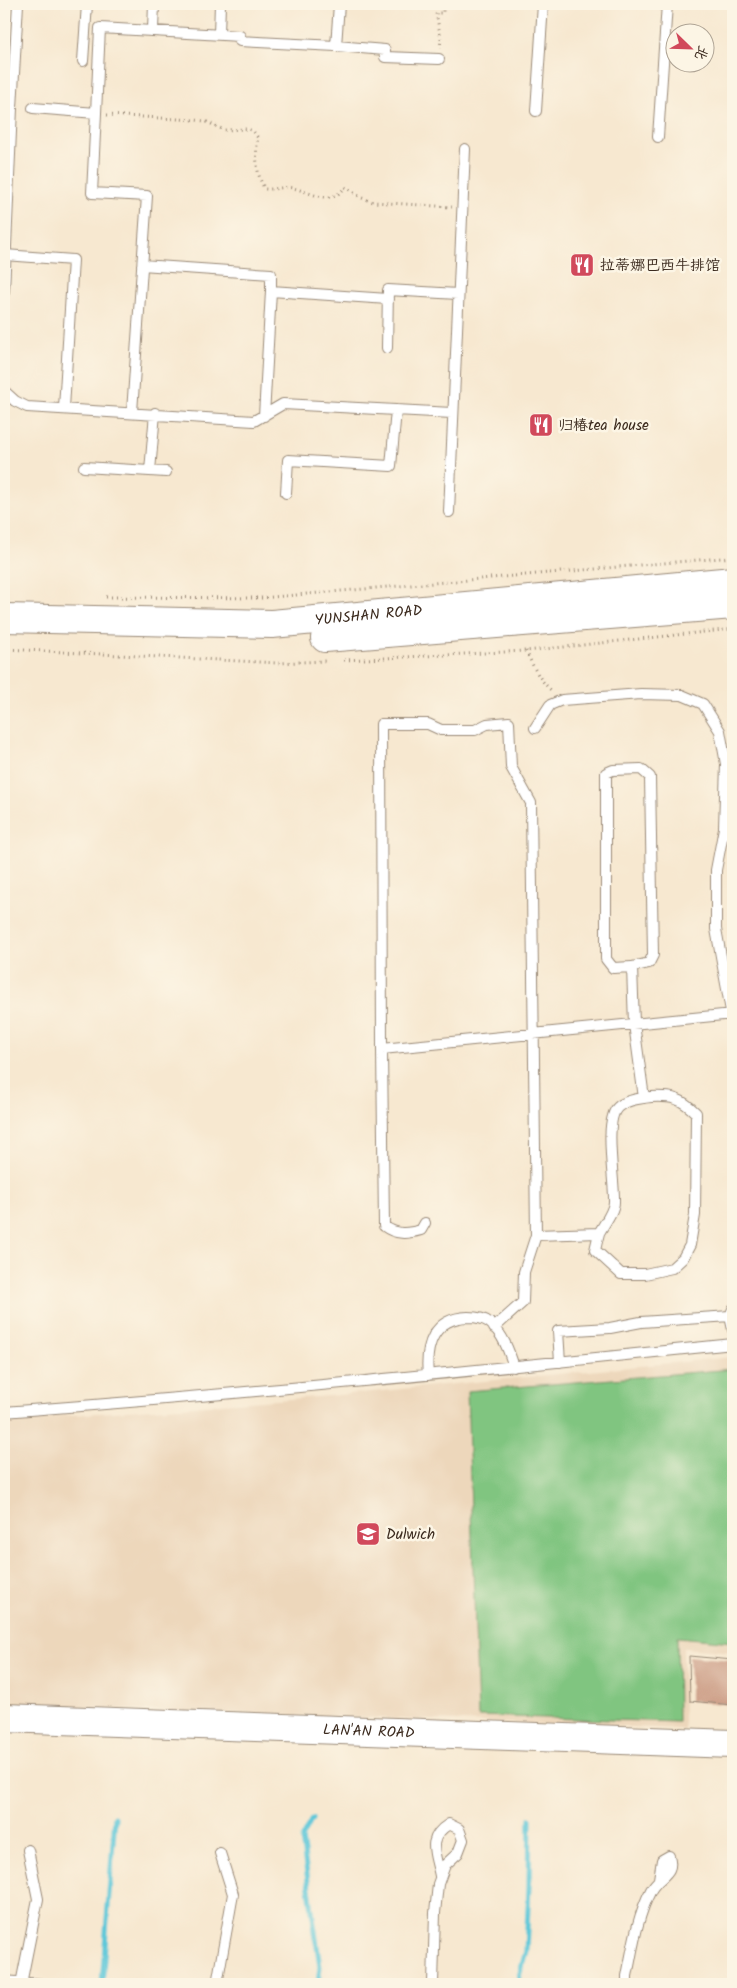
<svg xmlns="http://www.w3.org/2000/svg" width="737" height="1988" font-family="Kalam,'LXGW WenKai TC',sans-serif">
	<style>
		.built { fill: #edd7bb }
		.green { fill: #80c580; stroke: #5e784f }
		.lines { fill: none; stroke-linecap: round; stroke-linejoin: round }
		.stream { stroke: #5ec8d9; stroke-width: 5 }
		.building { fill: #cea089 }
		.lane-casing { stroke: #998977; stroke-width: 12 }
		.secondary-casing { stroke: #998977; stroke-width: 30 }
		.path { stroke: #998977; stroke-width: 3; stroke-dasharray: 1 4; stroke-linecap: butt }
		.lane { stroke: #fff; stroke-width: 10 }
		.secondary { stroke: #fff; stroke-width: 28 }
		.labels { text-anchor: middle; stroke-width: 5; stroke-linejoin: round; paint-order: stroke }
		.poi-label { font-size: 15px; fill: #3b2a1e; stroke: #fcf5e5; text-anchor: start }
		.street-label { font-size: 15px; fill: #3b2a1e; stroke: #fcf5e5 }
	</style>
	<rect width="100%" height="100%" fill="#fcf5e5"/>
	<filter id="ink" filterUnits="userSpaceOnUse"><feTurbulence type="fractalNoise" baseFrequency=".02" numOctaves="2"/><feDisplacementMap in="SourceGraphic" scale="10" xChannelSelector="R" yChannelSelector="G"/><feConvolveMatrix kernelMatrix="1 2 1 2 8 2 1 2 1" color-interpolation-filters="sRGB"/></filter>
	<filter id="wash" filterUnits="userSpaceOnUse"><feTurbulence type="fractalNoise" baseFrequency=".0096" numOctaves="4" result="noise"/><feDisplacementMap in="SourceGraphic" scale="20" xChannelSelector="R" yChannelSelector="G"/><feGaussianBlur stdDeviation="1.12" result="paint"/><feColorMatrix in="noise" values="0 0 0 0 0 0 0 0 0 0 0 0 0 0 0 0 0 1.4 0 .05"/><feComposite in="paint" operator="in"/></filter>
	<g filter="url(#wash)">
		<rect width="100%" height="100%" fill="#f7e8d0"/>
		<path class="built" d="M 733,1357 L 733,1652 L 683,1648 L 684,1729 L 4,1705 L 4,1420 L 330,1396 Z"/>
		<path class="green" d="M 733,1369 L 733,1642 L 677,1637 L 678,1722 L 478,1716 L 467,1391 Z"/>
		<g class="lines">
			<path class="stream" d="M 312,1819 L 302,1838 L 320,1967 L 318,1984
				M 102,1984 L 115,1817
				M 517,1984 L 526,1951 L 529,1887 L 530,1819"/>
		</g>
		<g id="blocks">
			<path class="building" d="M 689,1656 L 733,1660 L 733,1705 L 690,1701 Z"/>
		</g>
	</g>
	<g filter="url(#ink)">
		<use href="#blocks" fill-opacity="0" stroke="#998977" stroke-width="1"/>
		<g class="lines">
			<defs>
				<path id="lane" d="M 339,4 L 336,46 L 385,50 L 385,57 L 439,59
					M 153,30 L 154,4
					M 219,34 L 220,4
					M 83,61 L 87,4
					M 4,108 L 12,108 L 18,4
					M 33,108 L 96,113 L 100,28 L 240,36 L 240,41 L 336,46
					M 536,111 L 543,4
					M 96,113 L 92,193 L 147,196 L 132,412
					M 658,137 L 667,4
					M 5,255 L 73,260 L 64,408
					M 142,265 L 271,274 L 271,291
					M 4,292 L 12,108
					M 387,348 L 388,290 L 458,294
					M 4,391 L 15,401 L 27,407 L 254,421 L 283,404 L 452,413
					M 264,416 L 271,291 L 388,299
					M 84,467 L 166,472
					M 150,471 L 155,413
					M 286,493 L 288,460 L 391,466 L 396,410
					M 449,512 L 465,149
					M 535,728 L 550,705 L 562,700 L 641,694 L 682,695 L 703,704 L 720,731 L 726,764 L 724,828 L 716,870 L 716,929 L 733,1022
					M 632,967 L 649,963 L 653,955 L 650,777 L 641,769 L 613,770 L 606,773 L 606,959 L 613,968 L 632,967 L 634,1024 L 644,1098
					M 382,1049 L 381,724 L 428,724 L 441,730 L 475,730 L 487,724 L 509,722 L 511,767 L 531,803 L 536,1235 L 524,1272 L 523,1302 L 494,1328
					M 425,1223 L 421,1230 C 407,1234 396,1235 384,1226 L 382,1049 L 733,1014
					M 536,1235 L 599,1233 C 604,1224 614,1211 614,1202 C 615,1181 603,1120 618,1107 C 626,1100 641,1098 651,1097 C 672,1096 681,1098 696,1113 L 695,1215 L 690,1245 L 683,1258 L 672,1268 L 645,1274 L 621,1274 L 595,1250 L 599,1233
					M 730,1316 L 733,1330
					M 560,1362 L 558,1331 L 610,1328 L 641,1322 L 730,1316 L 733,1309
					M 428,1375 C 425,1346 433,1318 468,1317 C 475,1317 484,1318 490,1323 C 503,1334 509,1351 514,1367
					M 4,1412 C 247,1394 490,1369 733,1344
					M 4,1981 L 42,1984
					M 21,1984 L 38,1899 L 28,1850
					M 217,1984 L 233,1894 L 220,1853
					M 433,1984 L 435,1913 L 438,1884 L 445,1865 L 458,1853 L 463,1840 L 459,1829 L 449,1824 C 425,1839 436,1854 440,1876
					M 627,1984 L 627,1976 C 633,1947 637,1917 651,1890 C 659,1875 675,1875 669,1856 L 662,1860 L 659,1879"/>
				<g id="secondary">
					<path id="s1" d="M 4,618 L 272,624 L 733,581"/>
					<path d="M 325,638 L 733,605"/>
					<path id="s2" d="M 4,1718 L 733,1744"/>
				</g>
			</defs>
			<use href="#lane" class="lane-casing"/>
			<use href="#secondary" class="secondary-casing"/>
			<path class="path" d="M 426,4 L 431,6 L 443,8 L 443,13 L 436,13 L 441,39 L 440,48
				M 107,115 L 195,120 L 205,121 L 224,130 L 247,129 L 253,131 L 258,138 C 255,153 256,176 265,189 C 275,190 284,186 293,188 C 311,192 331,207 345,187 L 362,198 L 373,202 L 452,207
				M 106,597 L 261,598 L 733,557
				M 4,649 L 277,663 L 325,661
				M 526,651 C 533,666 539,680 552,691
				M 344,660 L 526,651 L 733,629"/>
			<use href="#lane" class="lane"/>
			<use href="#secondary" class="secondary"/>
		</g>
	</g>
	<defs>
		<symbol id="restaurant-square" viewBox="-11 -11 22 22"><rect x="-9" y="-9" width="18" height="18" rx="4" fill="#d1495b" stroke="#fcf5e5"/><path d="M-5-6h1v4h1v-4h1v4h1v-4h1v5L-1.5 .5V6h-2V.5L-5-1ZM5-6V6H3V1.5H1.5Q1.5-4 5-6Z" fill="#fff"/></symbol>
		<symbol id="school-square" viewBox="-11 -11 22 22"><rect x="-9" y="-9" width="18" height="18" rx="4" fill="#d1495b" stroke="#fcf5e5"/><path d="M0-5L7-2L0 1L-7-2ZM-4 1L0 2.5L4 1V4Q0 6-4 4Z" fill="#fff"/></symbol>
	</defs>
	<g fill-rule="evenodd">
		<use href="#restaurant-square" x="568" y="251" width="28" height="28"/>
		<use href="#restaurant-square" x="527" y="411" width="28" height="28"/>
		<use href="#school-square" x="354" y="1520" width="28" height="28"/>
	</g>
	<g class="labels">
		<g class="poi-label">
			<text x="600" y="270">拉蒂娜巴西牛排馆</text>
			<text x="558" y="430">归椿tea house</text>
			<text x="386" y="1539">Dulwich</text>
		</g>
		<g class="street-label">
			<text dy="5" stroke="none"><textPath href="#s1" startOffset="365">YUNSHAN ROAD</textPath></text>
			<text dy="5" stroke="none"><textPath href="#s2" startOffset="365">LAN'AN ROAD</textPath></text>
		</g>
	</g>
	<rect width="737" height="1988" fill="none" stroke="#fcf5e5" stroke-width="20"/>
	<g transform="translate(690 48) rotate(113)"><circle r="24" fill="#fcf5e5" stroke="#afa495"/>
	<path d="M0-4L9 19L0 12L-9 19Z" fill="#d1495b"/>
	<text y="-8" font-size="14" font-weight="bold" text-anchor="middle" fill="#3b2a1e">北</text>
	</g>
</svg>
